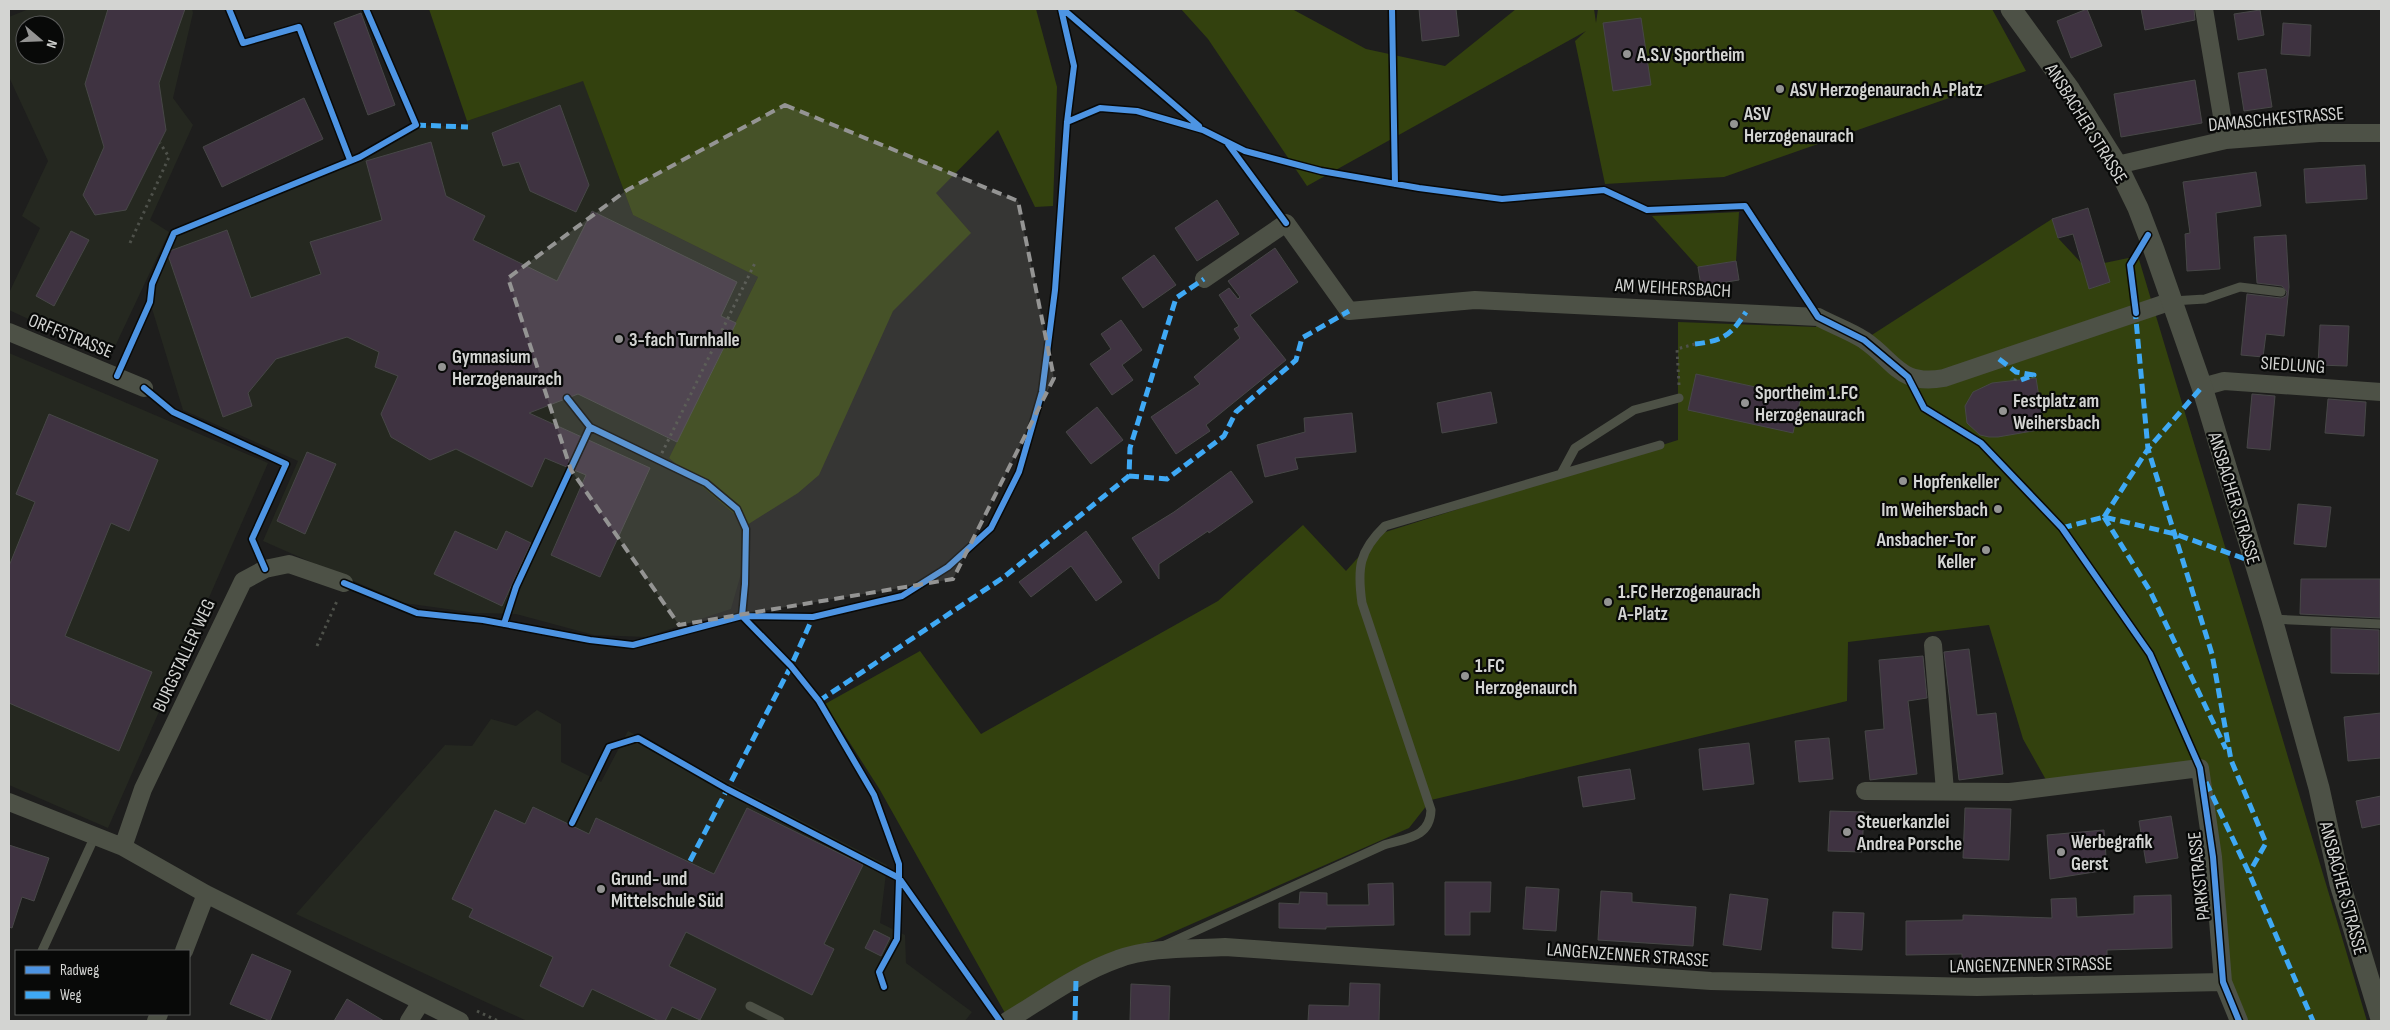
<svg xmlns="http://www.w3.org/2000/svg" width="2390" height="1030" font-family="'Sofia Sans Condensed',sans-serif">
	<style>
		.built { fill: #252820; fill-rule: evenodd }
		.green { fill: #33410e }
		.building { fill: #3f3341; stroke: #474747 }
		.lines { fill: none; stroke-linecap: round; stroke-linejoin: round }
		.path { stroke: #4e514a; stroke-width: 3; stroke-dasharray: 2.5 4; stroke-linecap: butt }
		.service { stroke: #4d5146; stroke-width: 9 }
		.minor { stroke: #4d5146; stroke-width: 18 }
		.tertiary { stroke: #4d5146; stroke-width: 21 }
		.quiet { stroke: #3fa9f5; stroke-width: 5; stroke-dasharray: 10 5; stroke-linecap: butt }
		.cycleway-casing { stroke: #080908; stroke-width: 9 }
		.cycleway { stroke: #4d94e3; stroke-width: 6 }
		.marked { fill: #949493; fill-opacity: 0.2; stroke: #949493; stroke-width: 4; stroke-dasharray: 10 6; stroke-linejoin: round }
		.poi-dot { fill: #949493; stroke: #080908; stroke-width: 2 }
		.labels { text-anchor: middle; stroke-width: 4.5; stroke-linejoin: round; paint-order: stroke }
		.poi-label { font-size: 19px; font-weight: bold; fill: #d3d4d2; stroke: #080908; text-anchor: start }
		.street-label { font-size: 19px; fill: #d3d4d2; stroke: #080908 }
	</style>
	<rect width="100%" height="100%" fill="#1e1e1d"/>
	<path class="built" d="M 29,9 L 192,9 L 193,13 L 173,98 L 193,125 L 150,220 L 169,232 L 110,357 L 9,310 L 9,293 L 40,228 L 22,216 L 48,161 L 9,77 L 9,17 ZM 25,25 L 55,25 L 55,55 L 25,55 Z
		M 583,80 L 633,215 L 758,277 L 669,458 L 747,525 L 741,574 L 731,609 L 646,637 L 594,635 L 516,614 L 476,613 L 404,603 L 263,541 L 298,461 L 183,410 L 150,302 L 152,284 L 174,233 L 360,157 L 416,125 L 467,127 L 467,121 Z
		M 9,353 L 268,463 L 108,828 L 9,785 Z
		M 537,710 L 561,724 L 561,762 L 601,782 L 628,731 L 887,865 L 880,923 L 905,935 L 906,963 L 972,1012 L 965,1021 L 527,1021 L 296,914 L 445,745 L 472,746 L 491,719 L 516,726 Z"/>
	<path class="green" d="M 429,9 L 1036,9 L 1057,87 L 1053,206 L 1035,207 L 998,130 L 936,193 L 971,233 L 893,311 L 819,475 L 798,493 L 747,525 L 669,458 L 758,277 L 633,215 L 583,81 L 467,121 Z
		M 1181,9 L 1292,9 L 1366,49 L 1445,66 L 1516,9 L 1594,9 L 1596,23 L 1598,9 L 1992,9 L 2026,71 L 1724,177 L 1605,184 L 1575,41 L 1586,31 L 1307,186 L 1208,39 Z
		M 1739,212 L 1736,261 L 1698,267 L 1652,216 Z
		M 2052,219 L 2058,238 L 2085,267 L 2138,256 L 2367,1021 L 2239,1021 L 2223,982 L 2200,768 L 2050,787 L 2023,739 L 1989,625 L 1848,642 L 1847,701 L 1431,800 L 1409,828 L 1153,941 L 1113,952 L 1071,971 L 1005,1013 L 880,790 L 825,704 L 920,651 L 981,734 L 1218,601 L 1303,525 L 1346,571 L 1379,534 L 1678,440 L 1678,322 L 1816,327 L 1818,317 L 1864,340 Z"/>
	<path class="building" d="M 108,9 L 185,9 L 159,83 L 166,130 L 126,210 L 95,215 L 83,195 L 104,147 L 85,84 Z
		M 1419,9 L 1456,9 L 1459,36 L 1422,41 Z
		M 2087,9 L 2102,46 L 2071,58 L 2057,21 Z
		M 2141,9 L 2194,9 L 2195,20 L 2145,30 Z
		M 2260,10 L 2264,35 L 2238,40 L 2234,14 Z
		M 361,13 L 395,105 L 368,115 L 334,23 Z
		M 1641,18 L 1651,85 L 1613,91 L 1603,23 Z
		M 2283,23 L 2311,25 L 2310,56 L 2281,54 Z
		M 2266,69 L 2272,107 L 2244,111 L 2238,73 Z
		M 2195,80 L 2202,123 L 2121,137 L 2114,94 Z
		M 304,98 L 323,139 L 222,187 L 203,147 Z
		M 560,105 L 589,185 L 576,212 L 530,191 L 519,162 L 503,166 L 492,133 Z
		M 431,142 L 446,196 L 485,216 L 473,240 L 557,281 L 592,211 L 737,282 L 721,316 L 736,323 L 677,442 L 578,394 L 529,413 L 650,468 L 600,577 L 551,555 L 586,475 L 545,458 L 532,487 L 456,449 L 430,460 L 391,437 L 381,414 L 398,376 L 375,367 L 379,352 L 347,337 L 276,359 L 248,393 L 252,406 L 223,417 L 167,252 L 227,230 L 251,298 L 321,274 L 310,242 L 382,220 L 366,161 Z
		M 2365,165 L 2367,199 L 2306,203 L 2304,169 Z
		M 2256,172 L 2261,206 L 2216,213 L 2220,269 L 2187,271 L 2185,234 L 2190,233 L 2183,182 Z
		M 1217,200 L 1239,234 L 1197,261 L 1175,228 Z
		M 2088,208 L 2110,282 L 2089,289 L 2073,234 L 2058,238 L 2052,219 Z
		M 71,231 L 89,240 L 54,306 L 36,296 Z
		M 2286,235 L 2289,287 L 2284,336 L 2266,334 L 2263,357 L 2241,355 L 2247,294 L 2281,298 L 2286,296 L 2287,292 L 2282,286 L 2257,283 L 2254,237 Z
		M 1275,248 L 1298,282 L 1250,315 L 1286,360 L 1206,425 L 1210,431 L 1176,454 L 1151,417 L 1200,384 L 1194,377 L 1240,338 L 1234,329 L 1239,326 L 1219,295 L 1229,288 L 1238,299 L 1240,297 L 1228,281 Z
		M 1154,255 L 1176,285 L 1143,308 L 1122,278 Z
		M 1736,261 L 1739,280 L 1701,286 L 1698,267 Z
		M 1121,320 L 1142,350 L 1122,365 L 1133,380 L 1112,395 L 1090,364 L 1111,349 L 1101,334 Z
		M 2320,325 L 2349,326 L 2347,366 L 2318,365 Z
		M 1696,374 L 1801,397 L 1793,433 L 1688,410 Z
		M 2036,378 L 2044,429 L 1998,437 L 1989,437 L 1980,435 L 1967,423 L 1965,406 L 1973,392 L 1992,383 Z
		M 1491,392 L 1497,423 L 1442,433 L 1437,403 Z
		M 2252,394 L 2275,396 L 2270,450 L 2247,448 Z
		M 2328,399 L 2366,402 L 2364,436 L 2325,433 Z
		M 1097,407 L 1123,440 L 1091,464 L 1066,432 Z
		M 1352,413 L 1356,452 L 1295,458 L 1298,469 L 1265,477 L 1257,445 L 1305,432 L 1304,418 Z
		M 49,414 L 158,460 L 129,531 L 111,523 L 65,636 L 152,672 L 119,751 L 9,703 L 9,566 L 35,502 L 16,494 Z
		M 307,452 L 336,464 L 305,534 L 277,521 Z
		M 1231,471 L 1253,502 L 1209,533 L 1208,531 L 1159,564 L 1159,579 L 1132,538 L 1174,512 Z
		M 2298,504 L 2331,507 L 2326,547 L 2294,544 Z
		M 455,531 L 497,550 L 506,531 L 531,543 L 502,606 L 434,574 Z
		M 1086,531 L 1122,582 L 1096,601 L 1071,566 L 1031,597 L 1019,582 Z
		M 2301,579 L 2380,579 L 2380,618 L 2300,614 Z
		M 2331,628 L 2379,630 L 2379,674 L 2331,673 Z
		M 1969,649 L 1977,715 L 1996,713 L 2003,774 L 1959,780 L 1944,652 Z
		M 1923,656 L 1927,698 L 1908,701 L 1917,774 L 1870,780 L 1865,731 L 1884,729 L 1879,660 Z
		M 2381,713 L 2381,758 L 2348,761 L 2344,717 Z
		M 1829,738 L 1833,779 L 1799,782 L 1795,741 Z
		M 1749,743 L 1754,784 L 1703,790 L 1699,749 Z
		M 1630,769 L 1635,799 L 1583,807 L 1578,777 Z
		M 2381,796 L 2381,824 L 2362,828 L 2356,801 Z
		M 533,807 L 589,834 L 596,818 L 714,874 L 747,808 L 863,865 L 824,944 L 834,949 L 812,995 L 686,932 L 669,966 L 716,989 L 700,1020 L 672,1007 L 665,1021 L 659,1021 L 592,989 L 583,1007 L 540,986 L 553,957 L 469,917 L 473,909 L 452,899 L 495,810 L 525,824 Z
		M 1965,808 L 2011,809 L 2009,860 L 1963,858 Z
		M 1830,811 L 1864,812 L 1862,852 L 1828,851 Z
		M 2171,816 L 2178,858 L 2146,863 L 2139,821 Z
		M 2104,830 L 2107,870 L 2050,879 L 2047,835 Z
		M 9,845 L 49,858 L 34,901 L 22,897 L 12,928 L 9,927 Z
		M 1445,882 L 1491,882 L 1490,912 L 1470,912 L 1470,935 L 1445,935 Z
		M 1393,883 L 1394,925 L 1326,927 L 1326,929 L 1279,928 L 1279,903 L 1299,904 L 1300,892 L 1327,893 L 1327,905 L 1369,905 L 1368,884 Z
		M 1526,887 L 1559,889 L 1556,931 L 1523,929 Z
		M 1601,891 L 1632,893 L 1632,902 L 1696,907 L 1693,946 L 1598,940 Z
		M 1730,894 L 1768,899 L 1761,950 L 1723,945 Z
		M 2171,895 L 2172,948 L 2107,950 L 2107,956 L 2024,961 L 1962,960 L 1962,954 L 1906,955 L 1906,921 L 1963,920 L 1963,915 L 2052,918 L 2051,899 L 2076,898 L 2077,917 L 2134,914 L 2134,896 Z
		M 1833,912 L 1864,913 L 1862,950 L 1832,948 Z
		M 874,930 L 890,938 L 881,956 L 865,948 Z
		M 252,954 L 291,971 L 270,1021 L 230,1004 Z
		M 1350,983 L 1380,984 L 1379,1021 L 1308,1021 L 1309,1005 L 1349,1006 Z
		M 1131,984 L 1170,986 L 1169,1021 L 1130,1021 Z
		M 347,999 L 384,1021 L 334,1021 Z"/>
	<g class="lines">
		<path class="path" d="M 130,243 L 169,157 L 160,143
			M 2015,381 L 2016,373
			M 1679,385 L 1677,349 L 1695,344
			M 659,459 L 755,263
			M 317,646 L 337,601
			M 477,1011 L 498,1021"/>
		<path class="service" d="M 2172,301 L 2205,299 L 2240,287 L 2281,292
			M 1561,474 L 1575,448 L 1634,410 L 1679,398
			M 2272,619 L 2381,624
			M 1165,945 L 1384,845 C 1406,838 1430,838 1431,810 L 1362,603 C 1357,568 1359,551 1385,526 L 1660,445
			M 42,951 L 95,836
			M 750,1006 L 780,1021"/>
		<path class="minor" d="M 2204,9 L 2226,140
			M 2117,165 L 2226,140 L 2319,133 L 2381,133
			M 1204,279 L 1286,223 L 1349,311 L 1475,300 L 1818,317 C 1833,325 1850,331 1864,340 C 1896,362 1899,386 1944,378 L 2172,301
			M 9,332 L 144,388
			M 2202,387 L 2224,381 L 2381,392
			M 1933,645 L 1945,791
			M 1865,791 L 2010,792 L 2200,768 L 2213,857 L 2223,982 L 2239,1021
			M 9,802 L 123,847 L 206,894 L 460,1021
			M 123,847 L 143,789 L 243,581 L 265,569 L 289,564 L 344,583
			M 184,951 L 206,894
			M 156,1021 L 159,1014
			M 409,1021 L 421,1002
			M 1007,1021 C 1042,1000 1078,973 1118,959 C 1149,947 1191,949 1225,947 L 1711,981 L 1977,987 L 2223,982"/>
		<path class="tertiary" d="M 2011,9 L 2070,90 L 2117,165 L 2138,208 L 2154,250 L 2202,387 L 2272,619 L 2319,788 L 2340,884 L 2381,1019"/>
		<path class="quiet" d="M 416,125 L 468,127
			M 2135,309 L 2148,449 L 2212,654 L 2231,760 L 2266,843 L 2249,873
			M 1695,344 C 1723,341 1731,335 1746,312
			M 1999,359 L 2016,372 L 2034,375 L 2021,380
			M 1129,476 L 1167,479 L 1224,436 L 1236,412 L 1296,360 L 1302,338 L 1349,311
			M 2104,517 L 2150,591 L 2226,749
			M 2104,517 L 2148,449 L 2202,387
			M 2062,528 L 2104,517 L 2175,534 L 2254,562
			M 819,701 L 1004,577 L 1129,476 L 1130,448 L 1176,298 L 1204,279
			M 2206,782 L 2249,873 L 2313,1021
			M 690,861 L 791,666 L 813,617
			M 1075,1021 L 1076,979"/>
		<defs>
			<path id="cycleway" d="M 229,9 L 243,43 L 299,27 L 350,160
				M 1063,9 L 1199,126
				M 1392,9 L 1395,184
				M 1067,122 L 1100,108 L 1137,111 L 1203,130 L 1245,151 L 1321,171 L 1419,188 L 1502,199 L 1604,190 L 1647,210 L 1745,206 L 1818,317 L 1864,340 L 1908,377 L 1924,408 L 1981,443 L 2062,528 L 2150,654 L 2200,768 L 2213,857 L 2223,982 L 2239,1021
				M 1228,144 L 1286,223
				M 2136,313 L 2130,265 L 2148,235
				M 117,376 L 150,302 L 152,284 L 174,233 L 360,157 L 416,125 L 366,9
				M 144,388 L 173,412 L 286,464 L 252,539 L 265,569
				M 344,583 L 417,613 L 483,620 L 590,640 L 633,645 L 742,616 L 745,584 L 746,529 L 737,509 L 706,483 L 590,427 L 567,398
				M 742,616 L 813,617 L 902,596 L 948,567 L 991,528 L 1019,472 L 1042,392 L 1055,290 L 1067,122 L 1074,66 L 1061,9
				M 742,616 L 791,666 L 819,701 L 874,795 L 899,864 L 899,878 L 1000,1021
				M 504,624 L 516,587 L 590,427
				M 572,823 L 609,747 L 638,738 L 727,789 L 899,878 L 897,939 L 879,972 L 884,987"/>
		</defs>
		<use href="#cycleway" class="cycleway-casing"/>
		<use href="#cycleway" class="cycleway"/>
	</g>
	<path class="marked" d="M 785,105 L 1018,201 L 1054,378 L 953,579 L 679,625 L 571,470 L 508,278 L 627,190 Z"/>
	<g class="poi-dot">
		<circle cx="1627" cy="54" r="5"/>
		<circle cx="1780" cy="89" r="5"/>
		<circle cx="1734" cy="124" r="5"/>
		<circle cx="619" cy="339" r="5"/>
		<circle cx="442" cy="367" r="5"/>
		<circle cx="1745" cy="403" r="5"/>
		<circle cx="2003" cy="411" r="5"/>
		<circle cx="1903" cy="481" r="5"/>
		<circle cx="1998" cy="509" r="5"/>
		<circle cx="1986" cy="550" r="5"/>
		<circle cx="1608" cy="602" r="5"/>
		<circle cx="1465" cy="676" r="5"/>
		<circle cx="1847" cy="832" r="5"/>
		<circle cx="2061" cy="852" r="5"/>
		<circle cx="601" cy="889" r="5"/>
	</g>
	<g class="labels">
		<g class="poi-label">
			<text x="1637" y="61">A.S.V Sportheim</text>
			<text x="1790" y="96">ASV Herzogenaurach A-Platz</text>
			<text x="1744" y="120">ASV<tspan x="1744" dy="22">Herzogenaurach</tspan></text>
			<text x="629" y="346">3-fach Turnhalle</text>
			<text x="452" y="363">Gymnasium<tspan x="452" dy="22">Herzogenaurach</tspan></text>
			<text x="1755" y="399">Sportheim 1.FC<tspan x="1755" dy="22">Herzogenaurach</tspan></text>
			<text x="2013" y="407">Festplatz am<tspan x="2013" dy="22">Weihersbach</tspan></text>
			<text x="1913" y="488">Hopfenkeller</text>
			<text x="1988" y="516" text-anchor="end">Im Weihersbach</text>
			<text x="1976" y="546" text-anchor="end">Ansbacher-Tor<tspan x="1976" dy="22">Keller</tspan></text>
			<text x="1618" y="598">1.FC Herzogenaurach<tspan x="1618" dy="22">A-Platz</tspan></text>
			<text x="1475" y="672">1.FC<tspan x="1475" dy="22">Herzogenaurch</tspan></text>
			<text x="1857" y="828">Steuerkanzlei<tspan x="1857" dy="22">Andrea Porsche</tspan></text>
			<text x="2071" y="848">Werbegrafik<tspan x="2071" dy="22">Gerst</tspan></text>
			<text x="611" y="885">Grund- und<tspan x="611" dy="22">Mittelschule Süd</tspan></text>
		</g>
		<g class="street-label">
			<text transform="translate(2276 118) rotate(-5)" y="7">DAMASCHKESTRASSE</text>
			<text transform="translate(2087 123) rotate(58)" y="7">ANSBACHER STRASSE</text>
			<text transform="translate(1673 287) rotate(3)" y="7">AM WEIHERSBACH</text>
			<text transform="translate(71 335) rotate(22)" y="7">ORFFSTRASSE</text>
			<text transform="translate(2293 364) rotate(4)" y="7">SIEDLUNG</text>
			<text transform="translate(2235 498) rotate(73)" y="7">ANSBACHER STRASSE</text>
			<text transform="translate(183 655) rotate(-65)" y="7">BURGSTALLER WEG</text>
			<text transform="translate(2198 876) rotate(-96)" y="7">PARKSTRASSE</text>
			<text transform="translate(2344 888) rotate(75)" y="7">ANSBACHER STRASSE</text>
			<text transform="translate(1628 954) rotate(4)" y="7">LANGENZENNER STRASSE</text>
			<text transform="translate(2031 964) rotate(-1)" y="7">LANGENZENNER STRASSE</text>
		</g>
	</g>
	<rect width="2390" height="1030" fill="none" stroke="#d3d4d2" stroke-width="20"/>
	<rect x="15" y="950" width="175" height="65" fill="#080908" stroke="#595a59"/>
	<rect x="25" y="966" width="25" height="8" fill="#4d94e3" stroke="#595a59"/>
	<text x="60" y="975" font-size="15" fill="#d3d4d2">Radweg</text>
	<rect x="25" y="991" width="25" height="8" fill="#3fa9f5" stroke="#595a59"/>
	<text x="60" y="1000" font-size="15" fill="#d3d4d2">Weg</text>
	<g transform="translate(40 40) rotate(109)"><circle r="24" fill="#080908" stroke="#595a59"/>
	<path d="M0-4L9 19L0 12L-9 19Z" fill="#949493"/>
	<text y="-8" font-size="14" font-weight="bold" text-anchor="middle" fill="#d3d4d2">N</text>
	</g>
</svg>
